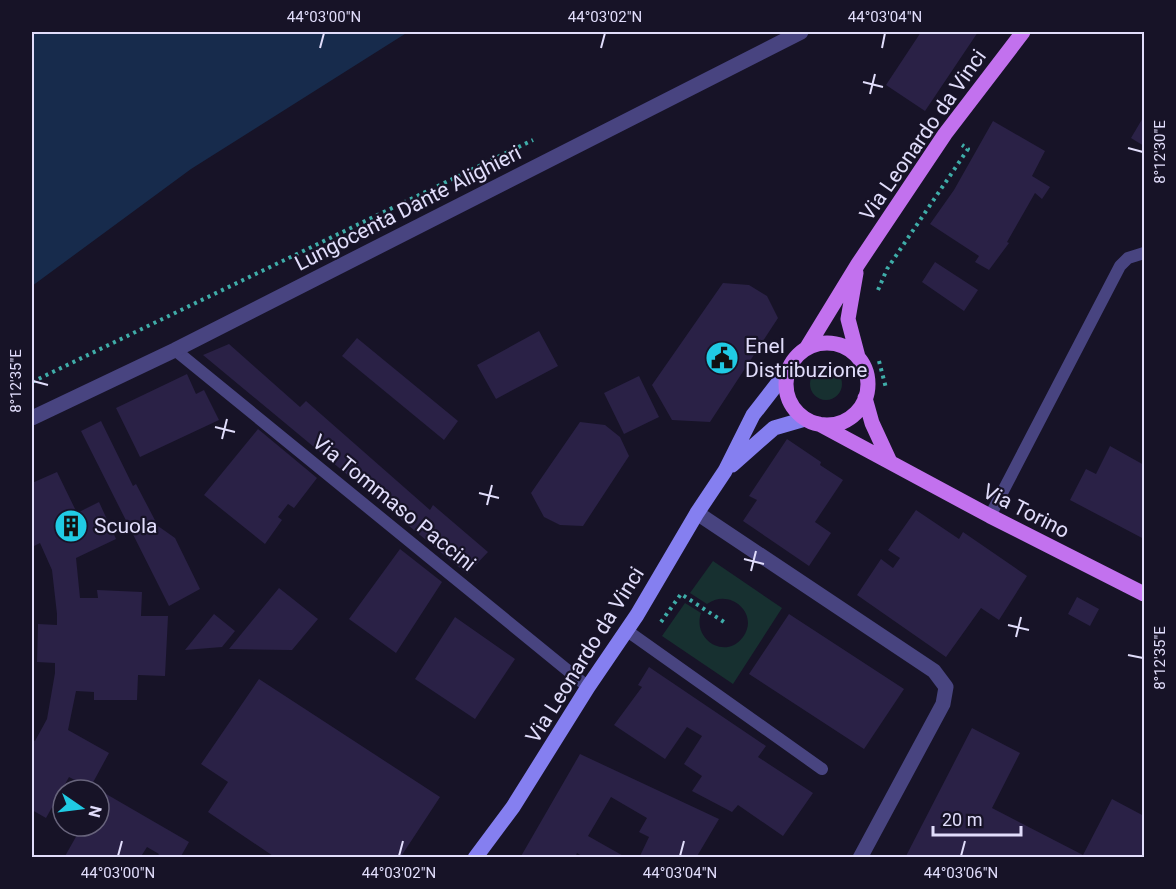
<svg xmlns="http://www.w3.org/2000/svg" width="1176" height="889" font-family="Roboto,sans-serif">
	<style>
		.green { fill: #173030 }
		.water { fill: #172b4c }
		.building { fill: #2a2146 }
		.lines { fill: none; stroke-linecap: round; stroke-linejoin: round }
		.path { stroke: #3fada9; stroke-width: 4; stroke-dasharray: 3 4.5; stroke-linecap: butt }
		.lane { stroke: #484480; stroke-width: 12 }
		.street { stroke: #484480; stroke-width: 15 }
		.secondary { stroke: #857ff0; stroke-width: 15 }
		.primary { stroke: #c271ee; stroke-width: 15 }
		.ticks { fill: none; stroke: #e1ddfb; stroke-width: 2 }
		.labels { text-anchor: middle; stroke-width: 4.5; stroke-linejoin: round; paint-order: stroke }
		.street-label { font-size: 21px; fill: #e1ddfb; stroke: #171327 }
		.poi-label { font-size: 21px; fill: #e1ddfb; stroke: #171327; text-anchor: start }
		.neatline { fill: none; stroke: #e1ddfb; stroke-width: 2 }
		.ticks-label { font-size: 15px; text-anchor: middle; fill: #e1ddfb }
	</style>
	<rect width="100%" height="100%" fill="#171327"/>
	<path class="green" d="M810 384a16 16 0 1 1 32 0a16 16 0 1 1-32 0Z
		M 713,561 L 782,608 L 733,684 L 662,636 L 685,603 L 701,613 C 692,639 725,661 743,637 C 760,614 730,587 707,604 L 690,593 Z"/>
	<path class="water" d="M 32,32 L 408,32 L 191,169 L 32,286 Z"/>
	<path class="building" d="M 921,32 L 978,32 L 925,111 L 886,85 Z
		M 1144,116 L 1144,146 L 1131,138 Z
		M 993,121 L 1045,151 L 1032,176 L 1050,187 L 1042,199 L 1035,193 L 1007,242 L 1009,243 L 989,270 L 975,262 L 979,256 L 930,224 L 954,190 Z
		M 935,262 L 978,290 L 964,311 L 922,282 Z
		M 723,283 L 749,285 L 767,296 L 778,318 L 710,422 L 672,420 L 652,385 Z
		M 539,331 L 558,366 L 496,399 L 477,365 Z
		M 357,338 L 458,421 L 444,440 L 342,356 Z
		M 229,344 L 300,407 L 306,401 L 430,510 L 433,505 L 488,552 L 467,574 L 203,355 Z
		M 187,374 L 196,394 L 204,390 L 219,420 L 140,457 L 116,408 Z
		M 639,376 L 659,417 L 624,434 L 604,393 Z
		M 101,421 L 133,486 L 136,484 L 158,526 L 175,538 L 200,589 L 169,606 L 81,431 Z
		M 580,422 L 605,425 L 620,437 L 629,456 L 583,526 L 560,525 L 544,517 L 531,493 Z
		M 258,429 L 317,478 L 294,508 L 288,504 L 278,517 L 282,520 L 265,544 L 204,495 Z
		M 787,439 L 821,462 L 820,465 L 843,480 L 815,522 L 831,533 L 809,566 L 743,521 L 757,500 L 749,496 Z
		M 1110,446 L 1144,465 L 1144,539 L 1070,500 L 1086,469 L 1096,474 Z
		M 57,472 L 77,513 L 99,502 L 116,539 L 76,558 L 80,598 L 98,598 L 97,590 L 142,592 L 141,616 L 168,616 L 165,676 L 138,675 L 137,700 L 94,700 L 94,692 L 76,691 L 68,730 L 109,753 L 90,788 L 69,777 L 46,818 L 32,810 L 32,739 L 35,741 L 47,719 L 55,673 L 55,663 L 37,662 L 38,624 L 57,625 L 57,614 L 52,570 L 40,543 L 32,547 L 32,483 Z
		M 916,510 L 959,539 L 963,532 L 1027,576 L 999,620 L 981,608 L 946,657 L 857,595 L 881,559 L 893,568 L 900,558 L 888,550 Z
		M 400,549 L 442,582 L 396,653 L 349,619 Z
		M 279,588 L 318,619 L 292,650 L 229,649 Z
		M 1077,597 L 1099,609 L 1090,626 L 1068,614 Z
		M 214,614 L 235,631 L 222,647 L 185,650 Z
		M 789,614 L 904,689 L 864,749 L 749,674 Z
		M 455,617 L 515,659 L 475,719 L 415,679 Z
		M 649,667 L 766,746 L 758,757 L 813,793 L 783,836 L 738,805 L 732,812 L 692,791 L 702,776 L 684,764 L 702,736 L 687,727 L 665,759 L 614,725 L 642,687 L 638,685 Z
		M 259,679 L 440,797 L 400,858 L 276,858 L 208,812 L 228,782 L 201,764 Z
		M 972,728 L 1020,753 L 992,808 L 1083,855 L 1112,799 L 1144,816 L 1144,858 L 905,858 Z
		M 580,754 L 719,819 L 696,858 L 639,858 L 649,837 L 639,832 L 647,818 L 611,797 L 588,836 L 627,858 L 585,858 L 577,853 L 575,858 L 520,858 Z
		M 101,791 L 189,842 L 180,858 L 156,858 L 159,854 L 147,847 L 140,858 L 64,858 L 82,826 L 99,826 L 99,795 Z"/>
	<g class="lines">
		<path class="path" d="M 878,290 L 887,269 L 968,149 L 962,145
			M 879,361 L 886,388
			M 32,382 L 533,140
			M 661,622 L 681,594 L 724,622"/>
		<path class="lane" d="M 175,350 L 588,687
			M 990,516 L 1120,266 L 1128,258 L 1144,253
			M 626,630 L 822,769"/>
		<path class="street" d="M 32,418 L 175,350 L 801,32
			M 697,513 L 934,671 L 946,687 L 943,704 L 860,858"/>
		<path class="secondary" d="M 732,465 L 774,428 L 805,419
			M 475,858 L 513,807 L 588,687 L 637,615 L 697,513 L 725,471 L 753,415 L 788,370"/>
		<path class="primary" d="M 856,273 L 848,319 L 858,357
			M786 384a41 41 0 1 1 82 0a41 41 0 1 1-82 0Z
			M 806,349 L 858,264 L 945,134 L 1023,32
			M 865,398 L 872,423 L 890,462
			M 819,424 L 990,516 L 1144,594"/>
	</g>
	<path class="ticks" d="M 320,48 L 324,33M 601,48 L 605,33M 882,48 L 885,33M 863,82 L 883,87M 870,94 L 875,74M 1128,148 L 1143,152M 33,381 L 48,385M 215,427 L 235,432M 222,439 L 227,419M 479,493 L 499,498M 487,505 L 492,485M 744,559 L 764,564M 751,571 L 756,551M 1008,625 L 1029,630M 1016,637 L 1021,617M 1128,655 L 1143,658M 118,856 L 122,841M 399,856 L 403,841M 680,856 L 684,841M 961,856 L 965,841"/>
	<defs>
		<symbol id="civic-disc" viewBox="-11 -11 22 22"><circle r="9.5" fill="#20cbe4" stroke="#171327"/><path d="M-.6-6.5H3V-4.5H.6V-3L4-1V1h2V6H-6V1h2V-1L-.6-3ZM-1.2 2.5V6h2.4V2.5Z" fill="#111"/></symbol>
		<symbol id="building-disc" viewBox="-11 -11 22 22"><circle r="9.5" fill="#20cbe4" stroke="#171327"/><path d="M-4-6H4V6H1V3H-1V6H-4ZM-2.5-4.3h1.7v1.8h-1.7ZM.8-4.3h1.7v1.8H.8ZM-2.5-1h1.7V.8h-1.7ZM.8-1h1.7V.8H.8Z" fill="#111"/></symbol>
	</defs>
	<g fill-rule="evenodd">
		<use href="#civic-disc" x="703" y="339" width="38" height="38"/>
		<use href="#building-disc" x="52" y="507" width="38" height="38"/>
	</g>
	<g class="labels">
		<g class="street-label">
			<text transform="translate(923 135) rotate(-55)" y="7">Via Leonardo da Vinci</text>
			<text transform="translate(408 208) rotate(-27)" y="7">Lungocenta Dante Alighieri</text>
			<text transform="translate(394 503) rotate(39)" y="7">Via Tommaso Paccini</text>
			<text transform="translate(1026 511) rotate(27)" y="7">Via Torino</text>
			<text transform="translate(585 655) rotate(-58)" y="7">Via Leonardo da Vinci</text>
		</g>
		<g class="poi-label">
			<text x="745" y="353">Enel<tspan x="745" dy="24">Distribuzione</tspan></text>
			<text x="94" y="533">Scuola</text>
		</g>
	</g>
	<rect width="1176" height="889" fill="none" stroke="#171327" stroke-width="66"/>
	<g transform="translate(81 808) rotate(104)"><circle r="28" fill="#171327" stroke="#68647c" stroke-width="1.5"/>
	<path d="M0-4.5L10 22L0 15L-10 22Z" fill="#20cbe4"/>
	<text y="-9" font-size="16" font-weight="bold" text-anchor="middle" fill="#e1ddfb">N</text>
	</g>
	<path d="M933 826v9h88v-9" fill="none" stroke="#e1ddfb" stroke-width="3"/>
	<text x="942" y="826" font-size="18" fill="#e1ddfb" stroke="#171327" stroke-width="4.5" paint-order="stroke">20 m</text>
	<rect x="33" y="33" width="1110" height="823" class="neatline"/>
	<g class="ticks-label">
		<text x="324" y="22">44°03'00"N</text>
		<text x="605" y="22">44°03'02"N</text>
		<text x="885" y="22">44°03'04"N</text>
		<text transform="translate(1160 152) rotate(-90)" y="5">8°12'30"E</text>
		<text transform="translate(16 381) rotate(-90)" y="5">8°12'35"E</text>
		<text transform="translate(1160 658) rotate(-90)" y="5">8°12'35"E</text>
		<text x="118" y="878">44°03'00"N</text>
		<text x="399" y="878">44°03'02"N</text>
		<text x="680" y="878">44°03'04"N</text>
		<text x="961" y="878">44°03'06"N</text>
	</g>
</svg>
